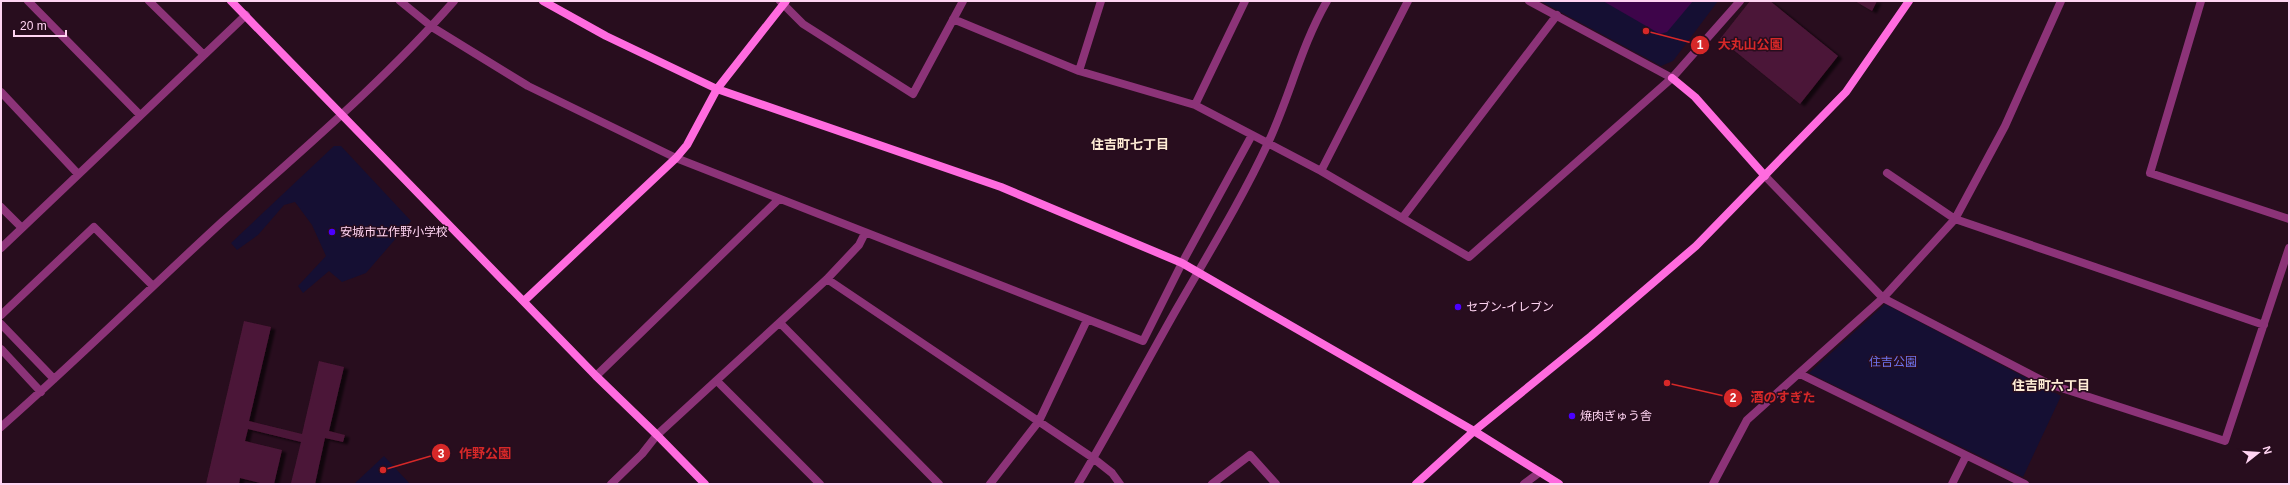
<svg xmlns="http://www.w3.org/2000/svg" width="2290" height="485" font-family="Arial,'Noto Sans JP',sans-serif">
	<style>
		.green { fill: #150f33 }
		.water { fill: #3e054a }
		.building { fill: #4b1737; filter: url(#shadow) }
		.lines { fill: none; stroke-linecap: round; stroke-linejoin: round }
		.street { stroke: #8c3378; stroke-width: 8 }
		.secondary { stroke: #ff6bdf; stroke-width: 8 }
		.poi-dot { fill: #4b00ff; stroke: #280d1e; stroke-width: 1.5 }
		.labels { text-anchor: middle; stroke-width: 3; stroke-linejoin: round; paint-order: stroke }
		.poi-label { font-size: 12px; fill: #ffd4f2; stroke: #280d1e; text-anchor: start }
		.park-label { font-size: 12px; fill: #6d74ef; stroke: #280d1e }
		.neighbourhood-label { font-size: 13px; font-weight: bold; fill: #ffedd6; stroke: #280d1e }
		.leader { fill: none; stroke: #d62828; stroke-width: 1.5 }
		.callout-dot { fill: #d62828; stroke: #280d1e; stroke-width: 1.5 }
		.mark-label { font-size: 12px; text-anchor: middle; font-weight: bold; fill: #fff }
		.callout-label { font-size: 13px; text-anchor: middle; font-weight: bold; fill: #d62828; stroke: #280d1e; stroke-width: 3; stroke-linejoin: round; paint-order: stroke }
	</style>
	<defs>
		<filter id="shadow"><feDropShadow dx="4.5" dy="2.5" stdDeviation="1" flood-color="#0009"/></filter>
	</defs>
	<rect width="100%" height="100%" fill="#280d1e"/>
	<path class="green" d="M 1540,1 L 1718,1 L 1673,61 L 1661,66 Z
		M 334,146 L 341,146 L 411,221 L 366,273 L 342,282 L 329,271 L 303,293 L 298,286 L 326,256 L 312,225 L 295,202 L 284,205 L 258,235 L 237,250 L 231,243 Z
		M 1885,304 L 2061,396 L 2023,477 L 1809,373 Z
		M 384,456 L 410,484 L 354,484 Z"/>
	<path class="water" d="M 1603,1 L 1693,1 L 1667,32 L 1660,34 Z"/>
	<path class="building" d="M 1750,1 L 1770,1 L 1838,56 L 1800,104 L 1720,39 Z
		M 1855,1 L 1877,1 L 1872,11 Z
		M 244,321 L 271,327 L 249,421 L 302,434 L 319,361 L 344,367 L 329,431 L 345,435 L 343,442 L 325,438 L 315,484 L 291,483 L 301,442 L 248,429 L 245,441 L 282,450 L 274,484 L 264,484 L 240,478 L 239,484 L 206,484 Z"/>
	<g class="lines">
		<path class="street" d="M 28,1 L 140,115
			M 149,1 L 204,55
			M 400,1 L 432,27 L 528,86 L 676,158 L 1143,341 L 1182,263 L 1252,135
			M 780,1 L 803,24 L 913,94 L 963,1
			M 1529,1 L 1672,78
			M 2201,1 L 2150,173 L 2289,219
			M 953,19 L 1079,71 L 1195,105 L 1321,171 L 1469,257 L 1672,78 L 1740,1
			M 1079,71 L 1101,1
			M 1,92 L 78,174
			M 1195,105 L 1245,1
			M 1321,171 L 1408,1
			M 1887,173 L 1955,219 L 2264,325
			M 1765,176 L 1883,298 L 2049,384 L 2225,441 L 2289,248
			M 1,207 L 22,228
			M 1403,217 L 1557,15
			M 1,248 L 246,15
			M 827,279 L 1093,458 L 1112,473 L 1120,484
			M 1,315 L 94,227 L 153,286
			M 1,324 L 54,379
			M 781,324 L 939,484
			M 1,349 L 41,392
			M 1800,374 L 2025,484
			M 596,376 L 779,199
			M 717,381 L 820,484
			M 1,427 C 77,360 149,289 223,221 C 302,150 384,81 454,1
			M 611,484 L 642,454 L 657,435 L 827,279 L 859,245 L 865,233
			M 990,484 L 1039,421 L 1087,320
			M 1078,484 C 1112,427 1143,368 1176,310 C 1207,256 1242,199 1268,143 C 1290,96 1301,46 1327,1
			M 1212,484 L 1250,455 L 1276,484
			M 1524,484 L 1540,472
			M 1713,484 L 1747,420 L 1883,298 L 1955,219 L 2005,126 L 2061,1
			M 1952,484 L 1966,456"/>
		<path class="secondary" d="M 231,1 L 596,376 L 657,435 L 705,484
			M 543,1 L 606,36 L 717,89 L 1001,187 L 1182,263 L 1474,431 L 1559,484
			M 1672,78 L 1695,97 L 1765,176
			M 524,301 L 676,158 L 687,145 L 717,89 L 786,1
			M 1416,484 L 1474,431 L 1591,336 L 1696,246 L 1846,92 L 1909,1"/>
	</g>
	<g class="poi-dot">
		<circle cx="332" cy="232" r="4"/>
		<circle cx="1458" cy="307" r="4"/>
		<circle cx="1572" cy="416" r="4"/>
	</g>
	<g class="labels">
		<g class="poi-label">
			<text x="340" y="236">安城市立作野小学校</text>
			<text x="1466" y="311">セブン-イレブン</text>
			<text x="1580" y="420">焼肉ぎゅう舎</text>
		</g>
		<g class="park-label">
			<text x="1893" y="366">住吉公園</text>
		</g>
		<g class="neighbourhood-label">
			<text x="1130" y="149">住吉町七丁目</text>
			<text x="2051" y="390">住吉町六丁目</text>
		</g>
	</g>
	<path class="leader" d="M1646 31L1700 45M1667 383L1733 398M383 470L441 453"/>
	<g class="callout-dot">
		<circle cx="1646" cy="31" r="4"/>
		<circle cx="1667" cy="383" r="4"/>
		<circle cx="383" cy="470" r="4"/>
		<circle cx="1700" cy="45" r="10"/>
		<circle cx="1733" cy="398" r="10"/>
		<circle cx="441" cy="453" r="10"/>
	</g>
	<g class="mark-label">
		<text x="1700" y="49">1</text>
		<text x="1733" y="402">2</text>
		<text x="441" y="458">3</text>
	</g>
	<g class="callout-label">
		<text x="1750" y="49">大丸山公園</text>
		<text x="1783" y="402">酒のすぎた</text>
		<text x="485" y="458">作野公園</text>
	</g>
	<rect width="2290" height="485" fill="none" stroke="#ffd4f2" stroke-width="4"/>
	<g transform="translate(2258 453) rotate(73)" stroke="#280d1e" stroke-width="3" paint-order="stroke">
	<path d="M0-3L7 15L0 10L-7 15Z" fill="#ffd4f2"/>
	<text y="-6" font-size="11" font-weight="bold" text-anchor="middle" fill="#ffd4f2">N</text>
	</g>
	<path d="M14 30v6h52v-6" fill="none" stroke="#ffd4f2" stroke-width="2"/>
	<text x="20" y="30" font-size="12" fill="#ffd4f2" stroke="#280d1e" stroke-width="3" paint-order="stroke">20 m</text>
</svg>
